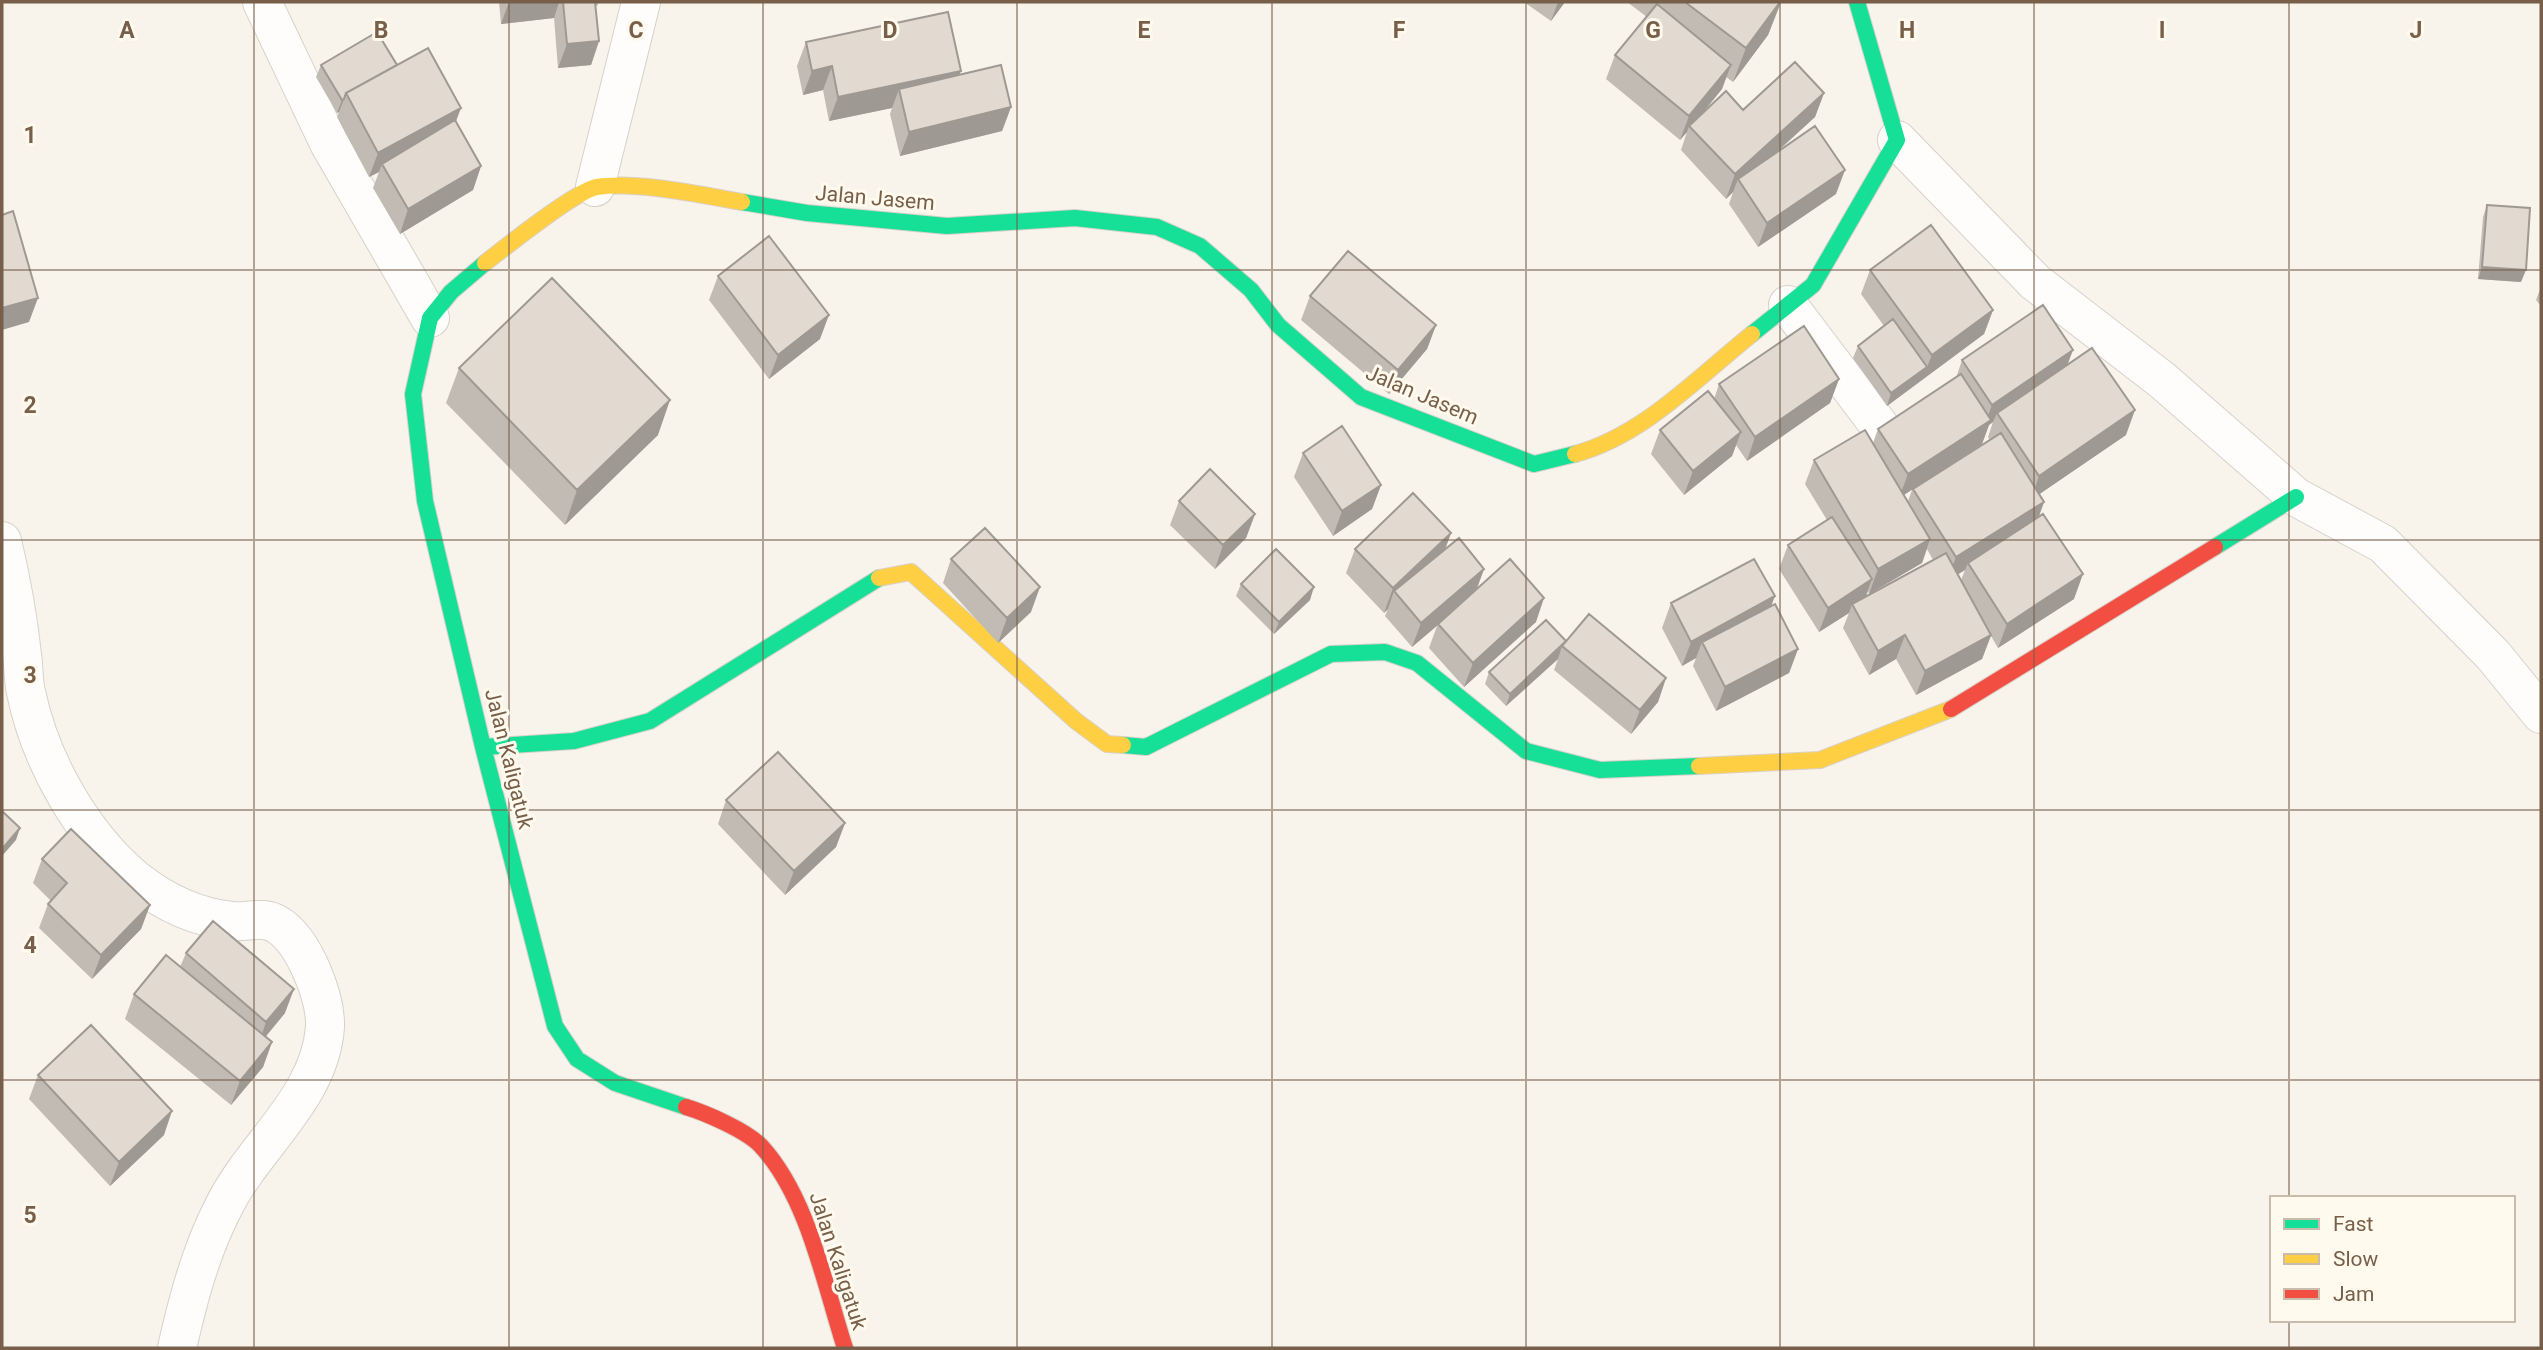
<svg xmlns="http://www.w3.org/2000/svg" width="2543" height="1350" font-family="Roboto,sans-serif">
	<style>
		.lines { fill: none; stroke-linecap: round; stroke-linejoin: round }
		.street-casing { stroke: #d7d1c9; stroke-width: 40 }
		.fast-casing { stroke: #d8d1c9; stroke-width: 18 }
		.slow-casing { stroke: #d8d1c9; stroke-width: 18 }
		.jam-casing { stroke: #d8d1c9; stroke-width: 18 }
		.street { stroke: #fefdfc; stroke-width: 38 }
		.fast { stroke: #16e098; stroke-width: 16 }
		.slow { stroke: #ffcf43; stroke-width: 16 }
		.jam { stroke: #f24e42; stroke-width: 16 }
		.wall { fill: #c2bbb3; fill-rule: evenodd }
		.shaded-wall { fill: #9e9992 }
		.building { fill: #e2dad0; stroke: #9e9992; stroke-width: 2 }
		.grid { fill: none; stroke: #775f4a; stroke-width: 2; stroke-opacity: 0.55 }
		.labels { text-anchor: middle; stroke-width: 6; stroke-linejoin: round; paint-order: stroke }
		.street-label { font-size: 21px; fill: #775f4a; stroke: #fffaed }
		.grid-label { font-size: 23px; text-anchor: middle; font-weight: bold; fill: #775f4a; stroke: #fffaed; stroke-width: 6; stroke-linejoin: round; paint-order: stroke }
	</style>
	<rect width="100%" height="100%" fill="#f8f4eb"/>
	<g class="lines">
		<defs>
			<path id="street" d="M 262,2 L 329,143 L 430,318
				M 1897,140 L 2035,282 L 2162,380 L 2296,497 L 2383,544 L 2493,655 L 2541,714
				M 595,187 L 641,2
				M 1788,305 L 1884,432
				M 2,541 C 11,579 18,616 22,655 C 24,667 23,680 26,692 C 40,761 82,835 136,880 C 165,903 195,917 231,921 C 247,923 263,915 278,925 C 304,941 326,997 325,1027 C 320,1099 253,1146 223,1208 C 200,1253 188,1300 177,1348"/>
			<path id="fast" d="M 742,202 L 807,213 L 947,226 L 1075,218 L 1157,227 L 1200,246 L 1251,290 L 1278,325 L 1361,397 L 1534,464 L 1575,454
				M 485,263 L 451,292 L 430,318 L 413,394 L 425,501 L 483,747 L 555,1026 L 577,1059 L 615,1083 L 686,1107
				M 1752,334 L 1813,285 L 1897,140 L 1857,2
				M 2215,547 L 2296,497
				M 1123,745 L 1146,747 L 1331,654 L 1385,652 L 1417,663 L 1526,751 L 1600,770 L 1699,766
				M 483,747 L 574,741 L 650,721 L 879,578"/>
			<path id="slow" d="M 485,263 C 504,248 577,190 597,187 C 637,181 702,195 742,202
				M 1575,454 C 1643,436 1698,377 1752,334
				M 879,578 L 911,572 L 1076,721 L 1107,744 L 1123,745
				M 1699,766 L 1820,760 L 1951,709"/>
			<path id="jam" d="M 1951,709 L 2215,547
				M 686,1107 C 706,1113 747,1131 761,1146 C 808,1197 824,1283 845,1348"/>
		</defs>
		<use href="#street" class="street-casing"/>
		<use href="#fast" class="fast-casing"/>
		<use href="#slow" class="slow-casing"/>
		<use href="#jam" class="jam-casing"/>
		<use href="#street" class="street"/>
		<use href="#fast" class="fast"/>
		<use href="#slow" class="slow"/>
		<use href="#jam" class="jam"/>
	</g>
	<path class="wall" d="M 499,2 L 599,2 L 597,6 L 596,6 L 599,41 L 591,65 L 558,68 L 554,18 L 501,24 Z
		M 1524,2 L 1565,2 L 1551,21 Z
		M 1627,2 L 1781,2 L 1768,35 L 1733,82 L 1726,77 L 1722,89 L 1702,114 L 1743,110 L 1824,93 L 1815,117 L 1775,154 L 1836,194 L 1758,247 L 1729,204 L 1733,192 L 1726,199 L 1681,150 L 1687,132 L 1680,140 L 1606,79 L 1615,55 L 1647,17 Z
		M 806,42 L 959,75 L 1011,107 L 1002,131 L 900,156 L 890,114 L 892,108 L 829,121 L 823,90 L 803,95 L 797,66 Z
		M 321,65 L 397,65 L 456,122 L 481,166 L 473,190 L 400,234 L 373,188 L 379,172 L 369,177 L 337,117 L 339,112 L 337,113 L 316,77 Z
		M 2487,205 L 2521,282 L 2478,279 L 2483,217 Z
		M 1870,270 L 1993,310 L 1984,334 L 1887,406 L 1853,358 L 1858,346 L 1884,326 L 1861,294 Z
		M 718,276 L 820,339 L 769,379 L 709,300 Z
		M 2541,287 L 2541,306 L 2536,300 Z
		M 1310,296 L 1436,325 L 1427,349 L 1389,394 L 1301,320 Z
		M 1962,360 L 2068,365 L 2126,435 L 2039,494 L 2044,502 L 2039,517 L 2074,599 L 1998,648 L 1991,636 L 1982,659 L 1916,695 L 1896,659 L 1869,675 L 1843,628 L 1849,613 L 1819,632 L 1779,569 L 1788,545 L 1827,520 L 1805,484 L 1814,460 L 1873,443 L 1878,429 L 1956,378 ZM 1993,422 L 1988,437 L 1990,440 L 1982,444 L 1989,425 ZM 1912,490 L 1908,501 L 1904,495 ZM 1927,549 L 1933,560 L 1866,596 L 1868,591 L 1869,594 L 1922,563 ZM 1965,570 L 1961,580 L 1958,574 Z
		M 459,368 L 658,435 L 565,525 L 446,403 Z
		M 1839,379 L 1830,403 L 1747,461 L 1736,445 L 1732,456 L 1684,495 L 1651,454 L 1660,430 L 1714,399 L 1719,384 Z
		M 1303,453 L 1381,485 L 1372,509 L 1333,536 L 1294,477 Z
		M 1179,501 L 1255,514 L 1246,538 L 1215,569 L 1170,525 Z
		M 1451,533 L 1445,550 L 1484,569 L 1477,589 L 1536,622 L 1464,687 L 1429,648 L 1437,626 L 1412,647 L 1385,616 L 1388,609 L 1384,613 L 1346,573 L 1355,549 Z
		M 951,559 L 1031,612 L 998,643 L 943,583 Z
		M 1241,584 L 1310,600 L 1274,634 L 1236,596 Z
		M 1671,603 L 1771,606 L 1798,649 L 1789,673 L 1716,711 L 1693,666 L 1696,658 L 1682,666 L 1662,628 Z
		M 1566,641 L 1666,678 L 1658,702 L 1631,734 L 1554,670 L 1558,659 L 1506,706 L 1485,684 L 1489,672 Z
		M 726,800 L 845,823 L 836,847 L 785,895 L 718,824 Z
		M 42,859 L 150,905 L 141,929 L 92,979 L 39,928 L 48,904 L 51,901 L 33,883 Z
		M 186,953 L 285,1013 L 265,1037 L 272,1042 L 263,1067 L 231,1105 L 125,1019 L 134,994 L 180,967 Z
		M 38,1075 L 164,1135 L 110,1186 L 29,1099 Z"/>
	<path class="shaded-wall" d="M 509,2 L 559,2 L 554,18 L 501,24 Z
		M 1558,2 L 1565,2 L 1551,21 Z
		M 1781,2 L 1768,35 L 1733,82 L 1746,48 Z
		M 599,41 L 591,65 L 558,68 L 567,44 Z
		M 1731,65 L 1722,89 L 1691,127 L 1689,126 L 1687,132 L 1680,140 L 1689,116 Z
		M 832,66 L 823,90 L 803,95 L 812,71 Z
		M 961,71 L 952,95 L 899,89 L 892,108 L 829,121 L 838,97 Z
		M 1824,93 L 1815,117 L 1741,184 L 1738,179 L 1733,192 L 1726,199 L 1735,174 Z
		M 344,99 L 339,112 L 337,113 L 342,100 Z
		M 1011,107 L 1002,131 L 900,156 L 909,132 Z
		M 461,108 L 452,132 L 382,164 L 379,172 L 369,177 L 378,153 Z
		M 481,166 L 473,190 L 400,234 L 408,209 Z
		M 1845,170 L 1836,194 L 1758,247 L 1767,223 Z
		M 2482,267 L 2526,270 L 2521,282 L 2478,279 Z
		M 38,298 L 29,322 L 2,330 L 2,308 Z
		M 1993,310 L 1984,334 L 1887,406 L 1891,393 L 1927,367 L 1932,355 Z
		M 829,315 L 820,339 L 769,379 L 778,355 Z
		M 1436,325 L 1427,349 L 1389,394 L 1398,370 Z
		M 2073,350 L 2064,374 L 1997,413 L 1993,422 L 1989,425 L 1982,444 L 1899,498 L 1908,474 L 1985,424 L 1992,405 Z
		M 1839,379 L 1830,403 L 1747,461 L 1755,437 Z
		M 670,400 L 658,435 L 565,525 L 577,490 Z
		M 2135,410 L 2126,435 L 2031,500 L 2039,476 Z
		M 1741,432 L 1732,456 L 1684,495 L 1693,471 Z
		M 1381,485 L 1372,509 L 1333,536 L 1342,511 Z
		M 2044,502 L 2035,526 L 1968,563 L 1965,570 L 1947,581 L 1956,557 Z
		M 1255,514 L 1246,538 L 1215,569 L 1223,545 Z
		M 1451,533 L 1442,557 L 1394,591 L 1388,609 L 1384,613 L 1393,588 Z
		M 1930,539 L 1922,563 L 1869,594 L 1878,569 Z
		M 1484,569 L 1475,593 L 1412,647 L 1421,623 Z
		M 2083,574 L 2074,599 L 1998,648 L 2007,624 Z
		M 1872,579 L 1863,604 L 1852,604 L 1849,613 L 1819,632 L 1828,608 Z
		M 1040,587 L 1031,612 L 998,643 L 1007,618 Z
		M 1314,587 L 1310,600 L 1274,634 L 1279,622 Z
		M 1775,596 L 1766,620 L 1702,642 L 1696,658 L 1682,666 L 1691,642 Z
		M 1544,598 L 1536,622 L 1464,687 L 1473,663 Z
		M 1905,635 L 1896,659 L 1869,675 L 1878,651 Z
		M 1991,635 L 1982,659 L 1916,695 L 1925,671 Z
		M 1562,646 L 1558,659 L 1506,706 L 1510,694 Z
		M 1798,649 L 1789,673 L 1716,711 L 1725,687 Z
		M 1666,678 L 1658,702 L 1631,734 L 1640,710 Z
		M 845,823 L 836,847 L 785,895 L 794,871 Z
		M 20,828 L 16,840 L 2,856 L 2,849 Z
		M 150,905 L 141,929 L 92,979 L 101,955 Z
		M 294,989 L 285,1013 L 258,1046 L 266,1022 Z
		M 272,1042 L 263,1067 L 231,1105 L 240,1081 Z
		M 172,1111 L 164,1135 L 110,1186 L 119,1162 Z"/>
	<path class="building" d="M 563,2 L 595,2 L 599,41 L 567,44 Z
		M 1685,2 L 1780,2 L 1746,48 Z
		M 1657,4 L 1731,65 L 1689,116 L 1615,55 Z
		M 948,12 L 961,71 L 838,97 L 832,66 L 812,71 L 806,42 Z
		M 377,32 L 397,65 L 346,93 L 344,99 L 342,100 L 321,65 Z
		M 428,48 L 461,108 L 378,153 L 346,93 Z
		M 1795,62 L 1824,93 L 1735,174 L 1689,126 L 1726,91 L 1743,110 Z
		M 1001,65 L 1011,107 L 909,132 L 899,89 Z
		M 455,120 L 481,166 L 408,209 L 382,164 Z
		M 1815,126 L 1845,170 L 1767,223 L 1738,179 Z
		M 2487,205 L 2530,208 L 2526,270 L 2482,267 Z
		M 13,211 L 38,298 L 2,308 L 2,215 Z
		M 1931,225 L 1993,310 L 1932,355 L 1870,270 Z
		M 769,236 L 829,315 L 778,355 L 718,276 Z
		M 1348,251 L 1436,325 L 1398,370 L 1310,296 Z
		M 552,278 L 670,400 L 577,490 L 459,368 Z
		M 2043,305 L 2073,350 L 1992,405 L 1962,360 Z
		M 1893,319 L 1927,367 L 1891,393 L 1858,346 Z
		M 1804,326 L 1839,379 L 1755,437 L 1719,384 Z
		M 2092,348 L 2135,410 L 2039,476 L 1997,413 Z
		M 1961,374 L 1991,420 L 1908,474 L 1878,429 Z
		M 1708,391 L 1741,432 L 1693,471 L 1660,430 Z
		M 1342,426 L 1381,485 L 1342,511 L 1303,453 Z
		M 1865,430 L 1930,539 L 1878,569 L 1814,460 Z
		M 2001,433 L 2044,502 L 1956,557 L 1913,489 Z
		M 1210,469 L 1255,514 L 1223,545 L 1179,501 Z
		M 1413,493 L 1451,533 L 1393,588 L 1355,549 Z
		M 2043,514 L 2083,574 L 2007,624 L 1968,563 Z
		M 1832,517 L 1872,579 L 1828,608 L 1788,545 Z
		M 985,528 L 1040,587 L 1007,618 L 951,559 Z
		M 1459,538 L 1484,569 L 1421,623 L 1394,591 Z
		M 1276,549 L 1314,587 L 1279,622 L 1241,584 Z
		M 1946,553 L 1991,635 L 1925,671 L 1905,635 L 1878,651 L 1852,604 Z
		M 1510,559 L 1544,598 L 1473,663 L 1438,624 Z
		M 1754,559 L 1775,596 L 1691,642 L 1671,603 Z
		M 1775,604 L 1798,649 L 1725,687 L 1702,642 Z
		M 1589,614 L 1666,678 L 1640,710 L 1562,646 Z
		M 1546,620 L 1566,641 L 1510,694 L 1489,672 Z
		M 778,752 L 845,823 L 794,871 L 726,800 Z
		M 2,811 L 20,828 L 2,849 Z
		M 71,829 L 150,905 L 101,955 L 48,904 L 67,883 L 42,859 Z
		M 213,921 L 294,989 L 266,1022 L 186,953 Z
		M 166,955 L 272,1042 L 240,1081 L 134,994 Z
		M 91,1025 L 172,1111 L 119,1162 L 38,1075 Z"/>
	<path class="grid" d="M 254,2 L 254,1348M 509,2 L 509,1348M 763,2 L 763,1348M 1017,2 L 1017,1348M 1272,2 L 1272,1348M 1526,2 L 1526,1348M 1780,2 L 1780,1348M 2034,2 L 2034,1348M 2289,2 L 2289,1198M 2,270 L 2541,270M 2,540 L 2541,540M 2,810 L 2541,810M 2,1080 L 2541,1080M 2289,1320 L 2289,1348"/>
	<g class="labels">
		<g class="street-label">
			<text transform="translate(875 198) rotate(5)" y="7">Jalan Jasem</text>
			<text transform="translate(1422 395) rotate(23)" y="7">Jalan Jasem</text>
			<text transform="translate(509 759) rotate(76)" y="7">Jalan Kaligatuk</text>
			<text transform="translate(838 1261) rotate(72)" y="7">Jalan Kaligatuk</text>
		</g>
	</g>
	<g class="grid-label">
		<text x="127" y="38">A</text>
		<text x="381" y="38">B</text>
		<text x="636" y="38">C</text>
		<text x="890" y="38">D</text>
		<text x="1144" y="38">E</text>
		<text x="1399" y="38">F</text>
		<text x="1653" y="38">G</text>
		<text x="1907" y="38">H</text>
		<text x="2162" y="38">I</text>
		<text x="2416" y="38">J</text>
		<text x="30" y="143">1</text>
		<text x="30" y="413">2</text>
		<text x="30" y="683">3</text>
		<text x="30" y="953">4</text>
		<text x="30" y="1223">5</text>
	</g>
	<rect width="2543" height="1350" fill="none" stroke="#775f4a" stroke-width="7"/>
	<rect x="2270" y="1196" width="245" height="126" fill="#fffaed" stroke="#c9bcac" stroke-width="2"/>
	<rect x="2284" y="1219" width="35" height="10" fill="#16e098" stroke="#c9bcac" stroke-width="2"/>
	<text x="2333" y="1231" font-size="21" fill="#775f4a">Fast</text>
	<rect x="2284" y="1254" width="35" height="10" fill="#ffcf43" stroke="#c9bcac" stroke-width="2"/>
	<text x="2333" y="1266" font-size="21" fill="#775f4a">Slow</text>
	<rect x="2284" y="1289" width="35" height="10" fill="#f24e42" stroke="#c9bcac" stroke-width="2"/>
	<text x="2333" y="1301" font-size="21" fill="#775f4a">Jam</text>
</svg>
